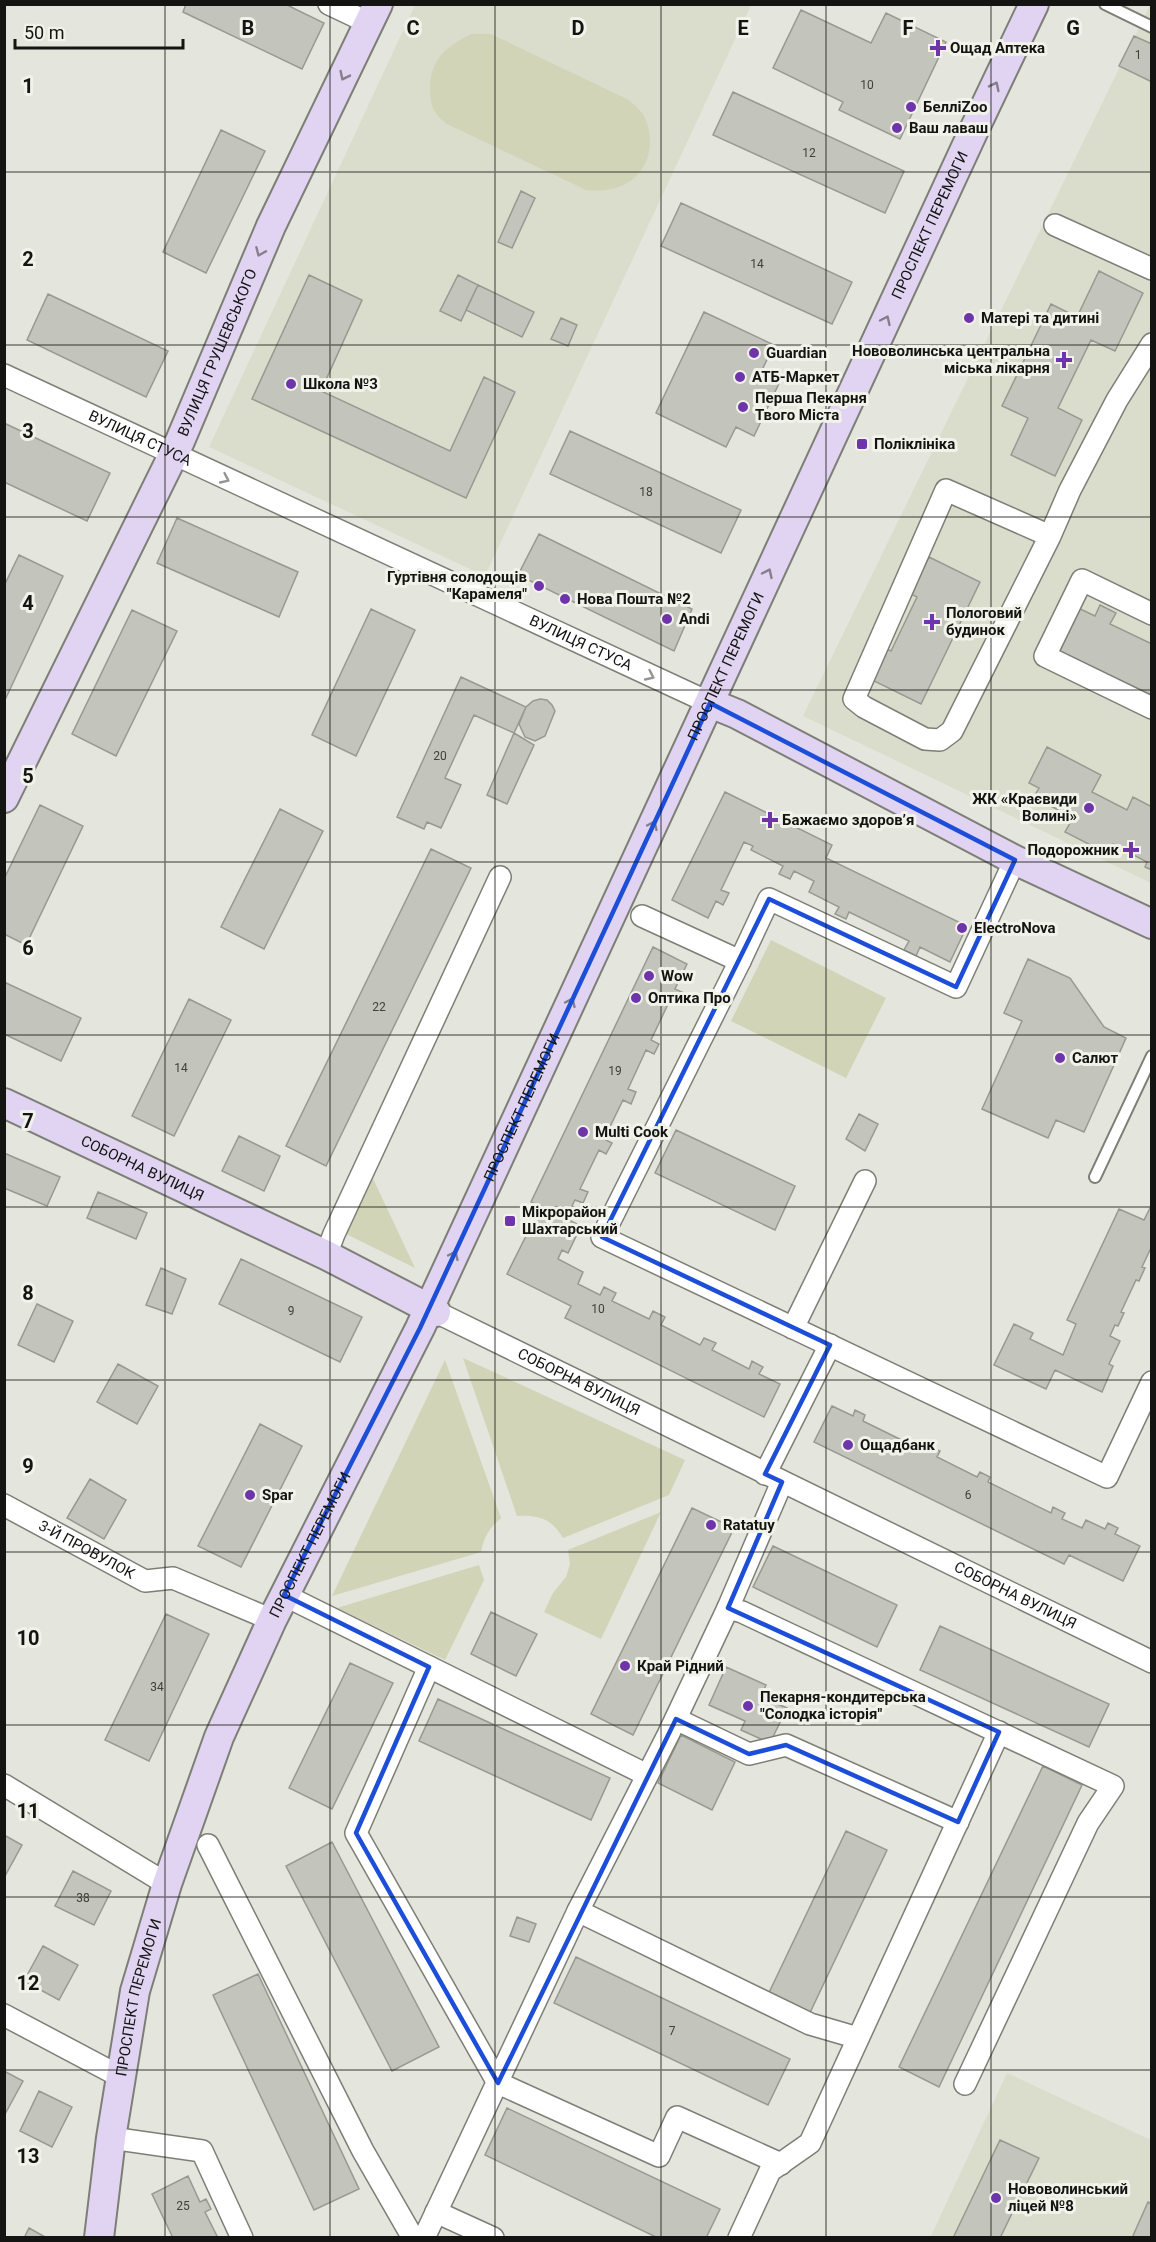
<svg xmlns="http://www.w3.org/2000/svg" width="1156" height="2242" font-family="Roboto,sans-serif">
	<style>
		.built { fill: #dbddcc }
		.green { fill: #d1d4b7 }
		.building { fill: #c3c4bb; stroke: #989991; stroke-width: 1.5 }
		.lines { fill: none; stroke-linecap: round; stroke-linejoin: round }
		.lane-casing { stroke: #7d7e76; stroke-width: 14 }
		.street-casing { stroke: #7d7e76; stroke-width: 24 }
		.secondary-casing { stroke: #7d7e76; stroke-width: 32 }
		.lane { stroke: #fff; stroke-width: 10 }
		.street { stroke: #fff; stroke-width: 21 }
		.secondary { stroke: #e1d4f3; stroke-width: 28 }
		.oneway { stroke: #857e8e }
		.oneway2 { stroke: #959694 }
		.marked { fill: none; stroke: #1d4ed8; stroke-width: 4.5; stroke-linejoin: round }
		.grid { fill: none; stroke: #141512; stroke-width: 1.5; stroke-opacity: 0.55 }
		.poi-dot { fill: #6e35ab; stroke: #f1f2e9; stroke-width: 2 }
		.labels { text-anchor: middle; stroke-width: 6; stroke-linejoin: round; paint-order: stroke }
		.number-label { font-size: 12px; fill: #40413c }
		.poi-label { font-size: 15px; font-weight: bold; fill: #141512; stroke: #f1f2e9; text-anchor: start }
		.street-label { font-size: 15px; fill: #141512; stroke: #f1f2e9 }
		.grid-label { font-size: 20px; text-anchor: middle; font-weight: bold; fill: #141512; stroke: #f1f2e9; stroke-width: 6; stroke-linejoin: round; paint-order: stroke }
	</style>
	<rect width="100%" height="100%" fill="#e4e5dc"/>
	<path class="built" d="M 415,5 L 751,5 L 485,576 L 209,447 Z
		M 1150,5 L 1151,5 L 1151,883 L 803,716 Z
		M 1007,2073 L 1151,2140 L 1151,2237 L 930,2238 Z"/>
	<path class="green" d="M 471,34 L 491,34 L 629,100 C 633,104 639,109 642,113 C 647,120 650,132 650,140 C 650,178 620,194 586,190 L 447,124 C 433,113 430,106 430,87 C 431,58 446,47 471,34 Z
		M 771,940 L 886,998 L 846,1078 L 731,1021 Z
		M 369,1170 L 415,1268 L 340,1231 Z
		M 463,1358 L 685,1460 L 669,1495 L 563,1538 C 552,1519 539,1515 517,1516 Z
		M 445,1360 L 501,1518 C 489,1528 484,1537 481,1552 L 332,1596 Z
		M 661,1512 L 601,1639 L 544,1612 L 553,1593 L 566,1577 L 570,1564 L 568,1550 Z
		M 479,1565 L 484,1580 L 445,1660 L 337,1608 Z"/>
	<path class="building" d="M 186,4 L 285,4 L 324,23 L 302,69 L 183,12 Z
		M 801,10 L 871,43 L 886,13 L 946,42 L 900,139 L 839,110 L 843,102 L 773,68 Z
		M 1134,36 L 1152,44 L 1152,82 L 1119,66 Z
		M 733,92 L 904,171 L 885,213 L 713,135 Z
		M 221,130 L 265,151 L 206,273 L 163,252 Z
		M 521,191 L 535,198 L 512,248 L 498,242 Z
		M 681,203 L 852,282 L 832,324 L 661,246 Z
		M 1099,271 L 1143,293 L 1115,351 L 1091,340 L 1058,408 L 1082,420 L 1055,476 L 1011,455 L 1028,418 L 1002,406 L 1051,304 L 1077,317 Z
		M 309,275 L 362,300 L 321,391 L 450,451 L 484,377 L 515,392 L 466,498 L 252,399 Z
		M 458,275 L 478,285 L 461,321 L 440,311 Z
		M 478,285 L 534,312 L 522,337 L 466,310 Z
		M 48,294 L 168,351 L 146,397 L 27,340 Z
		M 704,312 L 774,345 L 763,368 L 782,377 L 754,436 L 736,427 L 726,447 L 656,413 Z
		M 561,318 L 577,325 L 568,346 L 551,339 Z
		M 4,423 L 110,473 L 87,521 L 4,482 Z
		M 570,431 L 741,510 L 721,553 L 550,474 Z
		M 177,518 L 298,572 L 279,617 L 157,563 Z
		M 539,534 L 692,609 L 674,651 L 518,575 Z
		M 19,555 L 63,576 L 5,700 L 4,586 Z
		M 929,557 L 980,582 L 921,704 L 870,679 L 885,648 L 891,651 L 917,597 L 911,594 Z
		M 1100,605 L 1116,613 L 1110,624 L 1152,644 L 1152,699 L 1052,649 L 1074,606 L 1095,616 Z
		M 371,609 L 415,630 L 356,756 L 312,735 Z
		M 132,610 L 177,631 L 116,756 L 72,734 Z
		M 461,677 L 526,707 L 514,733 L 474,715 L 445,778 L 461,785 L 441,828 L 427,822 L 424,829 L 397,817 Z
		M 540,699 L 547,700 L 552,705 L 555,711 L 545,736 L 535,741 L 525,737 L 519,724 L 526,707 L 533,701 Z
		M 514,733 L 534,745 L 507,804 L 487,795 Z
		M 1047,747 L 1101,775 L 1092,792 L 1127,810 L 1133,797 L 1152,807 L 1152,870 L 1145,867 L 1147,862 L 1113,844 L 1108,854 L 1065,832 L 1073,818 L 1034,797 L 1039,788 L 1029,783 Z
		M 725,792 L 832,845 L 826,858 L 967,926 L 950,962 L 920,947 L 916,956 L 904,950 L 909,941 L 849,912 L 846,919 L 835,914 L 839,907 L 809,892 L 814,881 L 794,871 L 790,879 L 779,874 L 783,866 L 751,850 L 753,846 L 744,842 L 721,890 L 729,893 L 723,905 L 716,901 L 708,918 L 672,900 Z
		M 40,805 L 83,826 L 26,945 L 4,934 L 4,879 Z
		M 280,809 L 323,831 L 264,949 L 221,927 Z
		M 431,849 L 471,868 L 326,1166 L 286,1146 Z
		M 653,947 L 687,964 L 675,989 L 684,993 L 678,1004 L 670,1000 L 651,1040 L 659,1044 L 654,1054 L 646,1050 L 628,1089 L 636,1092 L 631,1104 L 623,1100 L 604,1139 L 612,1143 L 606,1154 L 599,1150 L 580,1189 L 588,1192 L 583,1203 L 575,1200 L 566,1218 L 531,1202 Z
		M 1028,959 L 1070,978 L 1104,1027 L 1126,1038 L 1084,1132 L 1056,1120 L 1048,1138 L 982,1109 L 1022,1021 L 1004,1013 Z
		M 4,982 L 81,1018 L 61,1061 L 4,1034 Z
		M 189,999 L 231,1020 L 174,1136 L 132,1116 Z
		M 859,1114 L 878,1124 L 865,1151 L 846,1139 Z
		M 676,1130 L 795,1186 L 775,1230 L 655,1173 Z
		M 239,1136 L 280,1156 L 264,1191 L 222,1171 Z
		M 4,1153 L 60,1177 L 47,1206 L 4,1188 Z
		M 98,1192 L 147,1213 L 136,1239 L 87,1218 Z
		M 1152,1204 L 1152,1250 L 1150,1250 L 1142,1267 L 1145,1268 L 1139,1281 L 1136,1280 L 1121,1312 L 1124,1313 L 1118,1326 L 1115,1325 L 1110,1336 L 1120,1341 L 1109,1364 L 1113,1366 L 1102,1392 L 1055,1370 L 1046,1389 L 994,1365 L 1014,1324 L 1033,1333 L 1030,1339 L 1063,1355 L 1076,1324 L 1067,1320 L 1119,1209 L 1144,1220 Z
		M 541,1206 L 581,1226 L 568,1253 L 562,1250 L 558,1259 L 583,1272 L 578,1284 L 600,1295 L 604,1287 L 616,1293 L 612,1301 L 649,1319 L 653,1311 L 665,1317 L 661,1325 L 700,1345 L 704,1338 L 716,1343 L 712,1350 L 749,1369 L 752,1361 L 763,1367 L 759,1374 L 780,1384 L 764,1417 L 565,1318 L 571,1306 L 507,1274 Z
		M 241,1259 L 362,1317 L 340,1362 L 219,1304 Z
		M 161,1268 L 186,1279 L 172,1314 L 146,1305 Z
		M 37,1304 L 73,1321 L 54,1362 L 18,1345 Z
		M 118,1364 L 158,1386 L 137,1424 L 97,1402 Z
		M 832,1406 L 853,1416 L 855,1410 L 865,1415 L 863,1421 L 926,1452 L 930,1446 L 940,1451 L 937,1457 L 977,1477 L 980,1472 L 990,1477 L 988,1482 L 1051,1513 L 1053,1507 L 1065,1513 L 1062,1519 L 1082,1528 L 1086,1520 L 1105,1529 L 1108,1523 L 1118,1528 L 1115,1534 L 1140,1546 L 1123,1581 L 1069,1555 L 1064,1564 L 814,1442 Z
		M 260,1424 L 302,1446 L 241,1567 L 198,1546 Z
		M 90,1479 L 126,1500 L 104,1539 L 67,1518 Z
		M 692,1508 L 734,1528 L 633,1735 L 591,1714 Z
		M 773,1546 L 897,1605 L 877,1647 L 753,1587 Z
		M 491,1612 L 537,1634 L 516,1676 L 471,1654 Z
		M 166,1614 L 209,1634 L 149,1761 L 105,1740 Z
		M 940,1626 L 1109,1704 L 1089,1747 L 920,1670 Z
		M 350,1663 L 393,1683 L 332,1809 L 289,1788 Z
		M 726,1667 L 766,1685 L 761,1697 L 787,1708 L 770,1743 L 741,1730 L 745,1721 L 709,1705 Z
		M 438,1699 L 610,1778 L 591,1820 L 419,1741 Z
		M 681,1735 L 735,1762 L 712,1810 L 658,1783 Z
		M 1043,1766 L 1082,1785 L 939,2087 L 899,2067 Z
		M 846,1831 L 887,1850 L 807,2019 L 766,1999 Z
		M 4,1835 L 22,1845 L 5,1876 L 4,1876 Z
		M 332,1842 L 439,2047 L 392,2071 L 286,1866 Z
		M 73,1871 L 111,1891 L 94,1925 L 55,1906 Z
		M 517,1917 L 536,1924 L 529,1942 L 510,1936 Z
		M 43,1946 L 78,1965 L 59,2000 L 24,1981 Z
		M 576,1957 L 790,2059 L 768,2105 L 554,2003 Z
		M 258,1974 L 359,2189 L 314,2210 L 213,1995 Z
		M 4,2071 L 23,2081 L 4,2116 Z
		M 39,2091 L 72,2107 L 52,2147 L 20,2131 Z
		M 507,2108 L 720,2209 L 706,2238 L 658,2238 L 485,2155 Z
		M 1000,2140 L 1039,2158 L 1000,2238 L 953,2238 Z
		M 1000,2140 L 1039,2158 L 1000,2238 L 953,2238 Z
		M 188,2176 L 200,2202 L 206,2199 L 211,2209 L 205,2212 L 218,2238 L 173,2238 L 152,2194 Z
		M 1148,2202 L 1152,2204 L 1152,2238 L 1132,2238 Z
		M 1148,2202 L 1152,2204 L 1152,2238 L 1132,2238 Z
		M 29,2228 L 47,2238 L 24,2238 Z"/>
	<g class="lines">
		<defs>
			<path id="lane" d="M 1105,4 L 1152,27
				M 1095,1177 L 1152,1056"/>
			<g id="street">
				<path d="M 329,4 L 369,23"/>
				<path d="M 1055,225 L 1152,269"/>
				<path id="s1" d="M 4,375 L 710,703"/>
				<path d="M 1050,536 L 946,490 L 854,699 L 864,707 L 925,739 L 940,740 L 952,731 L 1050,536 L 1070,490 L 1117,400 L 1152,344"/>
				<path d="M 1152,614 L 1082,580 L 1045,656 L 1152,708"/>
				<path d="M 642,916 L 740,961 L 602,1237 L 1107,1477 L 1152,1382"/>
				<path d="M 740,961 L 769,899 L 956,987 L 1015,860"/>
				<path d="M 326,1255 L 334,1234 L 500,877"/>
				<path id="s2" d="M 436,1312 L 1152,1662"/>
				<path d="M 793,1328 L 865,1181"/>
				<path d="M 765,1474 L 830,1345"/>
				<path d="M 782,1482 L 728,1608 L 742,1612 L 1113,1786 L 1088,1823 L 965,2084"/>
				<path id="s3" d="M 4,1505 L 145,1581 L 173,1578 L 272,1620"/>
				<path d="M 284,1595 L 647,1775"/>
				<path d="M 429,1667 L 356,1833 L 498,2083 L 659,2156 L 677,2117 L 781,2164"/>
				<path d="M 676,1719 L 749,1754 L 786,1745 L 958,1822"/>
				<path d="M 4,1785 L 167,1884"/>
				<path d="M 208,1845 L 363,2151 L 413,2238"/>
				<path d="M 578,1911 L 810,2024 L 858,2038"/>
				<path d="M 4,2015 L 121,2077"/>
				<path d="M 111,2138 L 202,2151 L 242,2238"/>
				<path d="M 436,2212 L 493,2238"/>
				<path d="M 424,2238 L 578,1911 L 668,1735 L 728,1608"/>
				<path d="M 739,2238 L 770,2171 L 810,2143 L 999,1732"/>
			</g>
			<g id="secondary">
				<path d="M 710,703 L 737,714 L 1015,860 L 1152,924"/>
				<path id="s4" d="M 4,798 L 180,441 L 271,226 L 378,4"/>
				<path id="s5" d="M 4,1103 L 326,1255 L 436,1312"/>
				<path id="s6" d="M 99,2238 L 111,2138 L 135,1991 L 167,1884 L 219,1737 L 272,1620 L 420,1328 L 973,132 L 1034,4"/>
			</g>
		</defs>
		<use href="#lane" class="lane-casing"/>
		<use href="#street" class="street-casing"/>
		<use href="#secondary" class="secondary-casing"/>
		<use href="#lane" class="lane"/>
		<use href="#street" class="street"/>
		<use href="#secondary" class="secondary"/>
	</g>
	<defs><path id="oneway-chevron" d="M-2-3.5L2.5 0L-2 3.5" fill="none" stroke-width="1.6" stroke-linecap="round" stroke-linejoin="round" transform="scale(1.5)"/></defs>
	<g class="oneway">
		<use href="#oneway-chevron" transform="translate(344 76) rotate(116)"/>
		<use href="#oneway-chevron" transform="translate(995 86) rotate(-64)"/>
		<use href="#oneway-chevron" transform="translate(260 252) rotate(113)"/>
		<use href="#oneway-chevron" transform="translate(886 320) rotate(-65)"/>
		<use href="#oneway-chevron" transform="translate(768 573) rotate(-65)"/>
		<use href="#oneway-chevron" transform="translate(653 825) rotate(-65)"/>
		<use href="#oneway-chevron" transform="translate(571 1002) rotate(-65)"/>
		<use href="#oneway-chevron" transform="translate(454 1255) rotate(-65)"/>
	</g>
	<g class="oneway2">
		<use href="#oneway-chevron" transform="translate(225 479) rotate(25)"/>
		<use href="#oneway-chevron" transform="translate(650 676) rotate(25)"/>
	</g>
	<path class="marked" d="M 710,703 L 1015,860 L 956,987 L 769,899 L 602,1237 L 830,1345 L 765,1474 L 782,1482 L 728,1608 L 999,1732 L 958,1822 L 786,1745 L 749,1754 L 676,1719 L 498,2083 L 356,1833 L 429,1667 L 284,1595 L 420,1328 Z"/>
	<path class="grid" d="M 165,4 L 165,2238M 330,4 L 330,2238M 495,4 L 495,2238M 661,4 L 661,2238M 826,4 L 826,2238M 991,4 L 991,2238M 4,172 L 1152,172M 4,345 L 1152,345M 4,517 L 1152,517M 4,690 L 1152,690M 4,862 L 1152,862M 4,1035 L 1152,1035M 4,1207 L 1152,1207M 4,1380 L 1152,1380M 4,1552 L 1152,1552M 4,1725 L 1152,1725M 4,1897 L 1152,1897M 4,2070 L 1152,2070"/>
	<g class="poi-dot">
		<path d="M935 39h6v6h6v6h-6v6h-6v-6h-6v-6h6z"/>
		<circle cx="911" cy="107" r="6"/>
		<circle cx="897" cy="128" r="6"/>
		<circle cx="969" cy="318" r="6"/>
		<circle cx="754" cy="353" r="6"/>
		<path d="M1061 351h6v6h6v6h-6v6h-6v-6h-6v-6h6z"/>
		<circle cx="740" cy="377" r="6"/>
		<circle cx="291" cy="384" r="6"/>
		<circle cx="743" cy="407" r="6"/>
		<rect x="856" y="438" width="12" height="12" rx="3"/>
		<circle cx="539" cy="586" r="6"/>
		<circle cx="565" cy="599" r="6"/>
		<circle cx="667" cy="619" r="6"/>
		<path d="M929 613h6v6h6v6h-6v6h-6v-6h-6v-6h6z"/>
		<circle cx="1089" cy="808" r="6"/>
		<path d="M767 811h6v6h6v6h-6v6h-6v-6h-6v-6h6z"/>
		<path d="M1128 841h6v6h6v6h-6v6h-6v-6h-6v-6h6z"/>
		<circle cx="962" cy="928" r="6"/>
		<circle cx="649" cy="976" r="6"/>
		<circle cx="636" cy="998" r="6"/>
		<circle cx="1060" cy="1058" r="6"/>
		<circle cx="583" cy="1132" r="6"/>
		<rect x="504" y="1215" width="12" height="12" rx="3"/>
		<circle cx="848" cy="1445" r="6"/>
		<circle cx="250" cy="1495" r="6"/>
		<circle cx="711" cy="1525" r="6"/>
		<circle cx="625" cy="1666" r="6"/>
		<circle cx="748" cy="1706" r="6"/>
		<circle cx="996" cy="2198" r="6"/>
	</g>
	<g class="labels">
		<g class="number-label">
			<text x="1138" y="59">1</text>
			<text x="867" y="89">10</text>
			<text x="809" y="157">12</text>
			<text x="757" y="268">14</text>
			<text x="646" y="496">18</text>
			<text x="440" y="760">20</text>
			<text x="379" y="1011">22</text>
			<text x="181" y="1072">14</text>
			<text x="615" y="1075">19</text>
			<text x="598" y="1313">10</text>
			<text x="291" y="1315">9</text>
			<text x="968" y="1499">6</text>
			<text x="157" y="1691">34</text>
			<text x="83" y="1902">38</text>
			<text x="672" y="2035">7</text>
			<text x="183" y="2210">25</text>
		</g>
		<g class="poi-label">
			<text x="950" y="53">Ощад Аптека</text>
			<text x="923" y="112">БелліZoo</text>
			<text x="909" y="133">Ваш лаваш</text>
			<text x="981" y="323">Матері та дитині</text>
			<text x="1050" y="356" text-anchor="end">Нововолинська центральна<tspan x="1050" dy="17">міська лікарня</tspan></text>
			<text x="766" y="358">Guardian</text>
			<text x="752" y="382">АТБ-Маркет</text>
			<text x="303" y="389">Школа №3</text>
			<text x="755" y="403">Перша Пекарня<tspan x="755" dy="17">Твого Міста</tspan></text>
			<text x="874" y="449">Поліклініка</text>
			<text x="527" y="582" text-anchor="end">Гуртівня солодощів<tspan x="527" dy="17">"Карамеля"</tspan></text>
			<text x="577" y="604">Нова Пошта №2</text>
			<text x="946" y="618">Пологовий<tspan x="946" dy="17">будинок</tspan></text>
			<text x="679" y="624">Andi</text>
			<text x="1077" y="804" text-anchor="end">ЖК «Краєвиди<tspan x="1077" dy="17">Волині»</tspan></text>
			<text x="782" y="825">Бажаємо здоровʼя</text>
			<text x="1119" y="855" text-anchor="end">Подорожник</text>
			<text x="974" y="933">ElectroNova</text>
			<text x="661" y="981">Wow</text>
			<text x="648" y="1003">Оптика Про</text>
			<text x="1072" y="1063">Салют</text>
			<text x="595" y="1137">Multi Cook</text>
			<text x="522" y="1217">Мікрорайон<tspan x="522" dy="17">Шахтарський</tspan></text>
			<text x="860" y="1450">Ощадбанк</text>
			<text x="262" y="1500">Spar</text>
			<text x="723" y="1530">Ratatuy</text>
			<text x="637" y="1671">Край Рідний</text>
			<text x="760" y="1702">Пекарня-кондитерська<tspan x="760" dy="17">"Солодка історія"</tspan></text>
			<text x="1008" y="2194">Нововолинський<tspan x="1008" dy="17">ліцей №8</tspan></text>
		</g>
		<g class="street-label">
			<text dy="5" stroke="none"><textPath href="#s6" startOffset="2188">ПРОСПЕКТ ПЕРЕМОГИ</textPath></text>
			<text dy="5" stroke="none"><textPath href="#s4" startOffset="494">ВУЛИЦЯ ГРУШЕВСЬКОГО</textPath></text>
			<text dy="5" stroke="none"><textPath href="#s1" startOffset="150">ВУЛИЦЯ СТУСА</textPath></text>
			<text dy="5" stroke="none"><textPath href="#s1" startOffset="636">ВУЛИЦЯ СТУСА</textPath></text>
			<text dy="5" stroke="none"><textPath href="#s6" startOffset="1702">ПРОСПЕКТ ПЕРЕМОГИ</textPath></text>
			<text dy="5" stroke="none"><textPath href="#s6" startOffset="1216">ПРОСПЕКТ ПЕРЕМОГИ</textPath></text>
			<text dy="5" stroke="none"><textPath href="#s5" startOffset="153">СОБОРНА ВУЛИЦЯ</textPath></text>
			<text dy="5" stroke="none"><textPath href="#s2" startOffset="159">СОБОРНА ВУЛИЦЯ</textPath></text>
			<text dy="5" stroke="none"><textPath href="#s6" startOffset="730">ПРОСПЕКТ ПЕРЕМОГИ</textPath></text>
			<text dy="5" stroke="none"><textPath href="#s3" startOffset="94">3-Й ПРОВУЛОК</textPath></text>
			<text dy="5" stroke="none"><textPath href="#s2" startOffset="645">СОБОРНА ВУЛИЦЯ</textPath></text>
			<text dy="5" stroke="none"><textPath href="#s6" startOffset="244">ПРОСПЕКТ ПЕРЕМОГИ</textPath></text>
		</g>
	</g>
	<g class="grid-label">
		<text x="248" y="35">B</text>
		<text x="413" y="35">C</text>
		<text x="578" y="35">D</text>
		<text x="743" y="35">E</text>
		<text x="908" y="35">F</text>
		<text x="1073" y="35">G</text>
		<text x="28" y="93">1</text>
		<text x="28" y="266">2</text>
		<text x="28" y="438">3</text>
		<text x="28" y="610">4</text>
		<text x="28" y="783">5</text>
		<text x="28" y="955">6</text>
		<text x="28" y="1128">7</text>
		<text x="28" y="1300">8</text>
		<text x="28" y="1473">9</text>
		<text x="28" y="1645">10</text>
		<text x="28" y="1818">11</text>
		<text x="28" y="1990">12</text>
		<text x="28" y="2163">13</text>
	</g>
	<rect width="1156" height="2242" fill="none" stroke="#141512" stroke-width="12"/>
	<path d="M15 39v9h168v-9" fill="none" stroke="#141512" stroke-width="3"/>
	<text x="24" y="39" font-size="18" fill="#141512" stroke="#f1f2e9" stroke-width="4.5" paint-order="stroke">50 m</text>
</svg>
